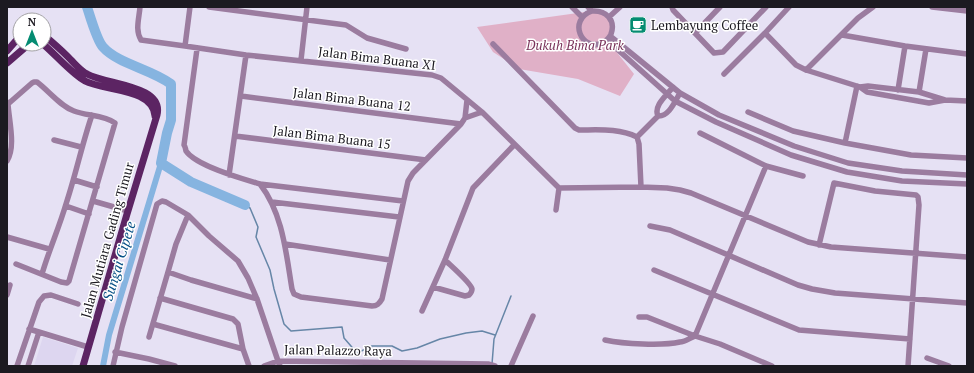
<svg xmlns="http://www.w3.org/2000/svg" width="974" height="373" font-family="'PT Serif',serif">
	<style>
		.built { fill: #ddd6f0 }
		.green { fill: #e0b0c7 }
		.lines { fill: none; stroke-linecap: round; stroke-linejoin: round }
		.stream { stroke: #6686a7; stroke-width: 1.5 }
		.canal { stroke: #86b4e0; stroke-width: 6 }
		.river { stroke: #86b4e0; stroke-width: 10 }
		.minor { stroke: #9b7c9f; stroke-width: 5.5 }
		.major { stroke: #5c2463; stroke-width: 7 }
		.labels { text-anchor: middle; stroke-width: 3; stroke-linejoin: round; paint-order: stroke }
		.poi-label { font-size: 13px; fill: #1c1a21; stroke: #fff; text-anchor: start }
		.park-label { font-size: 13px; font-style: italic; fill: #79325a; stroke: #fff }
		.street-label { font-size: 13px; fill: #1c1a21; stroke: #fff }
		.water-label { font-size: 14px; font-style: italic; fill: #075086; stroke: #fff }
	</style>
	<rect width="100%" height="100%" fill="#e6e1f4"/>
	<path class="built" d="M 43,337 L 78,348 L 72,366 L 34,366 Z"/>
	<path class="green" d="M 592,11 L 606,14 L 613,28 L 607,40 L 634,74 L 620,96 L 578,79 L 519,69 L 493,52 L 477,27 Z"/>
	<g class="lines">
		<path class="stream" d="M 245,205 L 250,208 L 258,227 L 256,237 L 270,270 L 274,289 L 284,324 L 291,331 L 342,327 L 344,338 L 357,353 L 372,346 L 392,346 L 402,351 L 417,348 L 440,339 L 466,333 L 482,331 L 495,335
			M 492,364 L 494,339 L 511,296"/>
		<path class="canal" d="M 103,366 L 109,335 L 161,163"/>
		<path class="river" d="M 87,7 C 90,16 97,41 103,47 C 118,64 151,69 171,84 L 171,120 L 167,133 L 161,163 L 191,182 L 245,205"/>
		<path class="minor" d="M 140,7 C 139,19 135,30 141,40 L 185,46
			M 190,7 L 185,46 L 246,55 L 432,75 L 441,78 L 482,112 L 559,188 L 556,210
			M 209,7 L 346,25 L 367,38 L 406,49
			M 572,7 L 582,17
			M 588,7 L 592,11 C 606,10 616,20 611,34 C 609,39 606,41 602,43 C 582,52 567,20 592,11
			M 672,7 L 673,10 L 714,53 L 723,52 L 766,7
			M 932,7 L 967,11
			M 609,17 L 620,7
			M 695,33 L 720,7
			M 765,33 L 796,65 L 806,70 L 860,87 L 868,86 L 919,92 L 945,100 L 967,101
			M 842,35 L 905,46 L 967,54
			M 610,36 L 680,93 L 719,115 L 794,146 L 848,163 L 902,171 L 967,175
			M 607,40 L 675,101 L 716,122 L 791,155 L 847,172 L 902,181 L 967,184
			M 493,44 L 575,128 L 579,130 C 598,130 619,128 637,137 L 639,144 L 641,187
			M 197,49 L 184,145 C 185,146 186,151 186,151 C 196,166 243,179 260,184 C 283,214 286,253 292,289 L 294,294 L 301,297 L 372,306 C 377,306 379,304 382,299 L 408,181 L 413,173 L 461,124 L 465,118 L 467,100
			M 301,60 L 307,7
			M 806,70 L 858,18 L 873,7
			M 724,74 L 765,33 L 789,7
			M 857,86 L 845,143 L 911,155 L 967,158
			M 860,87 L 867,92 L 929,103 L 945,100
			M 898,90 L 905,46
			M 919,92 L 926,49
			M 241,96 L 461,124
			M 7,102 L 8,104 L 32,83 L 34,82 L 37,82 C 49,91 60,106 74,111 C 87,116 104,115 115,123 L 69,281 L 67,283 L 61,282 L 16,264
			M 748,112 L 793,131 L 845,143
			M 658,116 C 653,106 667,95 673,87
			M 465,118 L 482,112
			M 700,133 L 766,166 L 803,176
			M 235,136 L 426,160
			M 637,137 L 658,116 C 669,117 675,101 680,93
			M 54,140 L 81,147
			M 7,161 C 16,147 9,121 8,104
			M 229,175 L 246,55
			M 74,180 L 97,187
			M 260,184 L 403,201
			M 559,188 L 641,187 L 667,188 L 680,190 L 691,193 L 808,242 L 831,247 L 967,257
			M 93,201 L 128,211
			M 272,202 L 399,217
			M 66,206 L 89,214
			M 650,226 L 670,230 L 798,285 L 812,289 L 835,293 L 967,303
			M 7,237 L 49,249
			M 285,244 L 390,260
			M 819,245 L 834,183 L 875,191 L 916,195 L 918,197 L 919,205 L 908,366
			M 654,270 L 799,330 L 910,339
			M 168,272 L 191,280 L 257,299
			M 42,274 C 49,250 59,228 66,204 C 76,174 82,144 92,115
			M 433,287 L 465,296 L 469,295 C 471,293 472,292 472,289 C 471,283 450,265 445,260
			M 7,295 L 10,285
			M 160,298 L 233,319 L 238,324 L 243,349
			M 422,311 L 445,260 L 473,188 L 514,145
			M 639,317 L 647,317 L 695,336 L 720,344 L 772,366
			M 153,324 L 243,349 L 249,366
			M 29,329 L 88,347
			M 695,336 L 766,166
			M 149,337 L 168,272 L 176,244 L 188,215
			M 605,340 C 624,344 662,346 680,342 C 685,342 690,338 695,336
			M 115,352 L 149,359 L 175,366
			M 927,358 L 949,366
			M 17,366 L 39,302 L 44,296 L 51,295 L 78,304
			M 28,366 L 39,332
			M 113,366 L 122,327 L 157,204 L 162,201 L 166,202 L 188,215 L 209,236 L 238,261 L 248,278 L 257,299 L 278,361 L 488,364 L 495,366
			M 264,366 L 278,361 L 280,366
			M 511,366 L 533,316"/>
		<path class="major" d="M 33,20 L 37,20
			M 44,25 L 45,29 L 44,35
			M 44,35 C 53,43 63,51 71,60 C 76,65 81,71 87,74 C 107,85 164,85 157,115 L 127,214 L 83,366
			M 43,44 C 55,54 72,74 85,81 C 104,91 153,88 155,116
			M 7,51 L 20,36
			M 7,63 L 29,44"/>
	</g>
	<defs>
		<symbol id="cafe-square" viewBox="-11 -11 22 22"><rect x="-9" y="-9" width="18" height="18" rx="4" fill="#058c72" stroke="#fff"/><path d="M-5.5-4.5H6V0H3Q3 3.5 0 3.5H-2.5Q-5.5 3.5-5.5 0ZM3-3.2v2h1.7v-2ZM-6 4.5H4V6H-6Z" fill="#fff"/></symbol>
	</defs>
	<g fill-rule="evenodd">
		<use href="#cafe-square" x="628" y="15" width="20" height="20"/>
	</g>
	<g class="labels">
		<g class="poi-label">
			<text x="651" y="30">Lembayung Coffee</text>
		</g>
		<g class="park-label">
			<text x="575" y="50">Dukuh Bima Park</text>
		</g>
		<g class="street-label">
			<text transform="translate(377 58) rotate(7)" y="5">Jalan Bima Buana XI</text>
			<text transform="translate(352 99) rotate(7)" y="5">Jalan Bima Buana 12</text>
			<text transform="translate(332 137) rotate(7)" y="5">Jalan Bima Buana 15</text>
			<text transform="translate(107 240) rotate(-74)" y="5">Jalan Mutiara Gading Timur</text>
			<text transform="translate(338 350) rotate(1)" y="5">Jalan Palazzo Raya</text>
		</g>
		<g class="water-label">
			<text transform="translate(119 261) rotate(-73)" y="5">Sungai Cipete</text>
		</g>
	</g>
	<rect width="974" height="373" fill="none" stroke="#1c1a21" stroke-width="16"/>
	<g transform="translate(32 32)"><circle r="19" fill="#ffffff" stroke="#a4a3a6"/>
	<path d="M0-3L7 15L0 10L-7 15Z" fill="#058c72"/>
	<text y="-6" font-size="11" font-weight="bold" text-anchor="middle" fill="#1c1a21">N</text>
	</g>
</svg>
